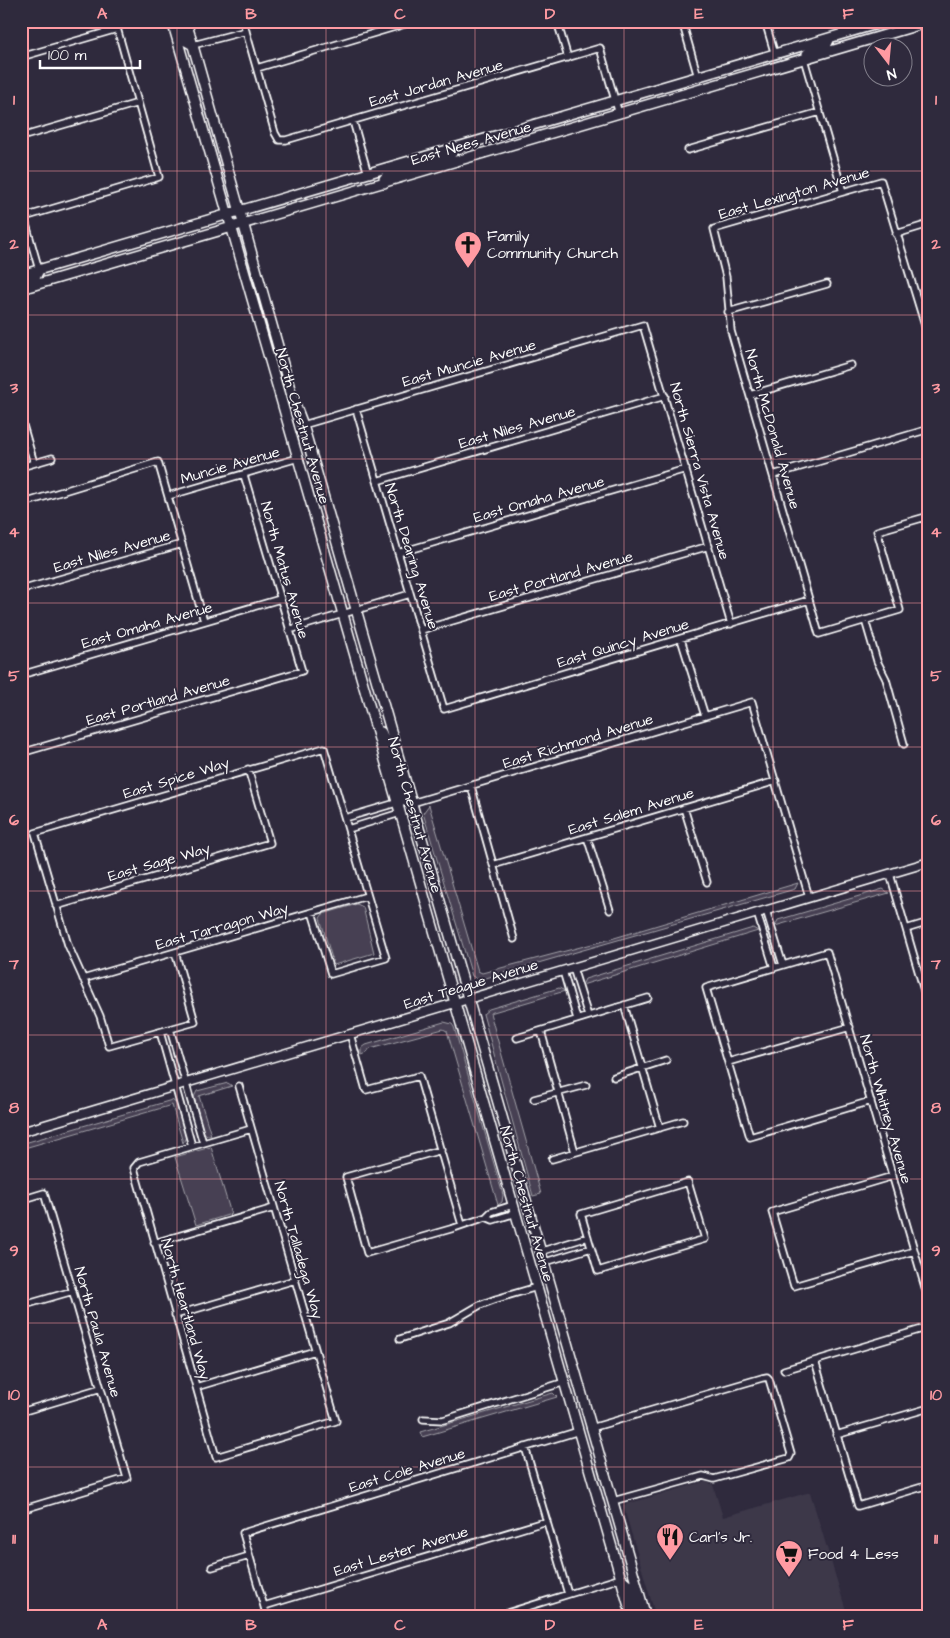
<svg xmlns="http://www.w3.org/2000/svg" width="950" height="1638" font-family="'Architects Daughter',sans-serif">
	<style>
		.built { fill: #3c3749 }
		.green { fill: #464152; stroke: #a2a0a8 }
		.lines { fill: none; stroke-linecap: round; stroke-linejoin: round }
		.minor-casing { stroke: #fff; stroke-width: 9 }
		.tertiary-casing { stroke: #fff; stroke-width: 11 }
		.secondary-casing { stroke: #fff; stroke-width: 12 }
		.minor { stroke: #2f2a3d; stroke-width: 5.5 }
		.tertiary { stroke: #2f2a3d; stroke-width: 8 }
		.secondary { stroke: #2f2a3d; stroke-width: 9 }
		.grid { fill: none; stroke: #ff9aa2; stroke-width: 1; stroke-opacity: 0.55 }
		.labels { text-anchor: middle; stroke-width: 4; stroke-linejoin: round; paint-order: stroke }
		.street-label { font-size: 15px; fill: #fff; stroke: #2f2a3d }
		.poi-label { font-size: 15px; fill: #fff; stroke: #2f2a3d; text-anchor: start }
		.neatline { fill: none; stroke: #ff9aa2; stroke-width: 2 }
		.grid-label { font-size: 16px; text-anchor: middle; font-weight: bold; fill: #ff9aa2 }
	</style>
	<rect width="100%" height="100%" fill="#2f2a3d"/>
	<filter id="ink" filterUnits="userSpaceOnUse"><feTurbulence type="fractalNoise" baseFrequency=".02" numOctaves="2"/><feDisplacementMap in="SourceGraphic" scale="10" xChannelSelector="R" yChannelSelector="G"/><feConvolveMatrix kernelMatrix="1 2 1 2 8 2 1 2 1" color-interpolation-filters="sRGB"/></filter>
	<g filter="url(#ink)">
		<path class="built" d="M 706,1481 L 713,1485 L 723,1517 L 810,1492 L 848,1617 L 656,1617 L 623,1505 Z"/>
		<path class="green" d="M 429,805 L 478,971 L 482,973 L 611,939 L 798,883 L 795,889 L 479,980 L 472,976 L 423,813 Z
			M 883,889 L 889,893 L 775,926 L 778,920 Z
			M 357,904 L 363,907 L 374,953 L 334,965 L 320,918 L 323,914 Z
			M 753,928 L 758,931 L 582,985 L 585,979 Z
			M 559,988 L 565,991 L 490,1013 L 541,1194 L 533,1196 L 483,1014 L 489,1009 Z
			M 444,1022 L 452,1024 L 454,1027 L 503,1195 L 502,1202 L 498,1205 L 447,1031 L 443,1029 L 370,1049 L 367,1053 L 362,1055 L 362,1048 L 366,1045 Z
			M 228,1083 L 232,1086 L 199,1096 L 211,1135 L 207,1135 L 203,1132 L 194,1097 L 197,1091 Z
			M 172,1100 L 177,1104 L 186,1137 L 183,1143 L 172,1105 L 21,1149 L 21,1144 Z
			M 211,1147 L 231,1214 L 196,1225 L 175,1157 Z
			M 553,1393 L 557,1397 L 422,1437 L 420,1432 Z"/>
		<g class="lines">
			<defs>
				<path id="minor" d="M 243,21 L 275,133 L 279,140 L 286,140 L 600,48 L 619,114
					M 557,21 L 568,58
					M 682,21 L 698,77
					M 765,21 L 775,55
					M 193,45 L 246,31
					M 21,57 L 117,29
					M 804,59 L 843,192
					M 257,68 L 415,21
					M 353,121 L 368,174
					M 21,137 L 138,103
					M 688,150 L 820,112
					M 24,217 L 39,270
					M 21,218 L 159,177 L 115,21
					M 896,234 L 929,224
					M 728,312 L 827,284
					M 929,339 L 881,181 L 714,229 L 726,277 L 731,331 L 819,634 L 900,610 L 877,531 L 929,516
					M 750,395 L 851,365
					M 356,409 L 444,709 L 809,600
					M 21,418 L 34,463
					M 303,425 L 643,325 L 731,624
					M 21,467 L 52,458
					M 773,475 L 929,429
					M 377,481 L 665,396
					M 168,496 L 298,458
					M 21,504 L 158,462 L 204,621
					M 398,553 L 686,469
					M 21,590 L 182,544
					M 865,620 L 877,661 L 886,679 L 904,744
					M 289,630 L 410,594
					M 421,630 L 709,546
					M 681,639 L 705,716
					M 21,675 L 280,599
					M 21,753 L 302,671 L 244,475
					M 471,786 L 514,939
					M 412,803 L 752,702 L 809,897
					M 684,808 L 707,882
					M 345,818 L 396,803
					M 348,829 L 400,813
					M 587,837 L 610,910
					M 493,865 L 776,781
					M 890,874 L 929,1008
					M 56,906 L 270,843 L 248,769
					M 766,910 L 783,965
					M 757,913 L 774,968
					M 906,929 L 929,922
					M 175,952 L 195,1022 L 109,1046 L 100,1016 L 68,945 L 35,833 L 324,748 L 386,958 L 331,974 L 312,912
					M 573,968 L 588,1016
					M 563,971 L 577,1019
					M 83,979 L 367,896
					M 624,1005 L 660,1128
					M 170,1029 L 203,1143
					M 541,1031 L 575,1152
					M 160,1032 L 192,1146
					M 350,1034 L 366,1090 L 419,1076 L 462,1225
					M 517,1038 L 648,998
					M 728,1062 L 850,1027
					M 614,1077 L 666,1060
					M 239,1086 L 336,1421 L 216,1457 L 134,1168 L 139,1162 L 251,1129
					M 534,1099 L 586,1085
					M 871,1101 L 750,1137 L 706,988 L 827,952 L 929,1301
					M 441,1150 L 346,1177 L 367,1253 L 454,1228 L 486,1217 L 491,1212 L 513,1205
					M 552,1159 L 683,1121
					M 893,1176 L 772,1212 L 794,1286 L 914,1251
					M 688,1182 L 705,1239 L 598,1271 L 581,1214 Z
					M 21,1200 L 44,1193 L 127,1478 L 21,1510
					M 486,1217 L 493,1220 L 516,1213
					M 154,1243 L 274,1208
					M 539,1252 L 588,1237
					M 542,1263 L 591,1248
					M 21,1306 L 73,1291
					M 175,1315 L 295,1280
					M 400,1339 L 449,1323 L 480,1305 L 496,1299 L 537,1287
					M 815,1361 L 858,1506 L 929,1485
					M 784,1370 L 929,1327
					M 196,1387 L 315,1351
					M 21,1412 L 101,1388
					M 423,1419 L 443,1420 L 565,1382
					M 591,1428 L 762,1378 L 767,1377 L 769,1379 L 791,1454 L 789,1458 L 714,1479 L 703,1476 L 613,1501
					M 836,1435 L 929,1408
					M 525,1447 L 568,1594
					M 212,1567 L 249,1556
					M 264,1606 L 547,1521
					M 267,1617 L 243,1533 L 579,1431
					M 494,1617 L 621,1578"/>
				<path id="tertiary" d="M 21,1132 L 929,862"/>
				<path id="secondary" d="M 172,21 L 632,1617
					M 178,21 L 184,40 L 193,45
					M 186,21 L 292,396 L 303,425 L 646,1617
					M 807,54 L 826,46 L 830,38
					M 384,183 L 384,179 L 389,174 L 440,159 L 452,153
					M 21,275 L 887,21
					M 21,282 L 35,278 L 39,270
					M 21,289 L 929,22
					M 381,732 L 389,749 L 404,801 L 412,803
					M 621,1578 L 630,1586 L 639,1617"/>
			</defs>
			<use href="#minor" class="minor-casing"/>
			<use href="#tertiary" class="tertiary-casing"/>
			<use href="#secondary" class="secondary-casing"/>
			<use href="#minor" class="minor"/>
			<use href="#tertiary" class="tertiary"/>
			<use href="#secondary" class="secondary"/>
		</g>
	</g>
	<path class="grid" d="M 177,21 L 177,1617M 326,21 L 326,1617M 475,21 L 475,1617M 624,21 L 624,1617M 773,21 L 773,1617M 21,171 L 929,171M 21,315 L 929,315M 21,459 L 929,459M 21,603 L 929,603M 21,747 L 929,747M 21,891 L 929,891M 21,1035 L 929,1035M 21,1179 L 929,1179M 21,1323 L 929,1323M 21,1467 L 929,1467"/>
	<defs>
		<symbol id="church-pin" viewBox="-11 -11 22 30"><path d="M0 17L-7.5 6A9.5 9.5 0 1 1 7.5 6Z" fill="#ff9aa2" stroke="#2f2a3d"/><path d="M-1.2-6h2.4v3.5h3.3v2.4h-3.3V6h-2.4V-.1h-3.3v-2.4h3.3Z" fill="#111"/></symbol>
		<symbol id="restaurant-pin" viewBox="-11 -11 22 30"><path d="M0 17L-7.5 6A9.5 9.5 0 1 1 7.5 6Z" fill="#ff9aa2" stroke="#2f2a3d"/><path d="M-5-6h1v4h1v-4h1v4h1v-4h1v5L-1.5 .5V6h-2V.5L-5-1ZM5-6V6H3V1.5H1.5Q1.5-4 5-6Z" fill="#111"/></symbol>
		<symbol id="supermarket-pin" viewBox="-11 -11 22 30"><path d="M0 17L-7.5 6A9.5 9.5 0 1 1 7.5 6Z" fill="#ff9aa2" stroke="#2f2a3d"/><path d="M-6-5.5h2.5l.6 2H6L4.5 2H-2.5L-4.4-4H-6ZM-1.5 3.2a1.3 1.3 0 1 0 .1 0ZM3 3.2a1.3 1.3 0 1 0 .1 0Z" fill="#111"/></symbol>
	</defs>
	<g fill-rule="evenodd">
		<use href="#church-pin" x="452" y="229" width="32" height="43"/>
		<use href="#restaurant-pin" x="654" y="1521" width="32" height="43"/>
		<use href="#supermarket-pin" x="773" y="1538" width="32" height="43"/>
	</g>
	<g class="labels">
		<g class="street-label">
			<text transform="translate(436 83) rotate(-16)" y="5">East Jordan Avenue</text>
			<text transform="translate(471 143) rotate(-16)" y="5">East Nees Avenue</text>
			<text transform="translate(794 193) rotate(-16)" y="5">East Lexington Avenue</text>
			<text transform="translate(469 363) rotate(-16)" y="5">East Muncie Avenue</text>
			<text transform="translate(303 426) rotate(74)" y="5">North Chestnut Avenue</text>
			<text transform="translate(517 427) rotate(-16)" y="5">East Niles Avenue</text>
			<text transform="translate(773 429) rotate(74)" y="5">North McDonald Avenue</text>
			<text transform="translate(230 465) rotate(-16)" y="5">Muncie Avenue</text>
			<text transform="translate(700 471) rotate(74)" y="5">North Sierra Vista Avenue</text>
			<text transform="translate(539 499) rotate(-16)" y="5">East Omaha Avenue</text>
			<text transform="translate(112 551) rotate(-16)" y="5">East Niles Avenue</text>
			<text transform="translate(412 556) rotate(73)" y="5">North Dearing Avenue</text>
			<text transform="translate(285 570) rotate(74)" y="5">North Matus Avenue</text>
			<text transform="translate(561 576) rotate(-16)" y="5">East Portland Avenue</text>
			<text transform="translate(147 625) rotate(-16)" y="5">East Omaha Avenue</text>
			<text transform="translate(623 643) rotate(-17)" y="5">East Quincy Avenue</text>
			<text transform="translate(158 700) rotate(-16)" y="5">East Portland Avenue</text>
			<text transform="translate(578 741) rotate(-17)" y="5">East Richmond Avenue</text>
			<text transform="translate(176 778) rotate(-17)" y="5">East Spice Way</text>
			<text transform="translate(631 811) rotate(-17)" y="5">East Salem Avenue</text>
			<text transform="translate(415 815) rotate(74)" y="5">North Chestnut Avenue</text>
			<text transform="translate(159 862) rotate(-16)" y="5">East Sage Way</text>
			<text transform="translate(222 926) rotate(-16)" y="5">East Tarragon Way</text>
			<text transform="translate(471 984) rotate(-17)" y="5">East Teague Avenue</text>
			<text transform="translate(886 1109) rotate(74)" y="5">North Whitney Avenue</text>
			<text transform="translate(527 1204) rotate(74)" y="5">North Chestnut Avenue</text>
			<text transform="translate(299 1250) rotate(74)" y="5">North Talladega Way</text>
			<text transform="translate(186 1309) rotate(74)" y="5">North Heartland Way</text>
			<text transform="translate(98 1332) rotate(74)" y="5">North Paula Avenue</text>
			<text transform="translate(407 1470) rotate(-17)" y="5">East Cole Avenue</text>
			<text transform="translate(401 1551) rotate(-17)" y="5">East Lester Avenue</text>
		</g>
		<g class="poi-label">
			<text x="487" y="241">Family<tspan x="487" dy="17">Community Church</tspan></text>
			<text x="689" y="1542">Carl's Jr.</text>
			<text x="808" y="1559">Food 4 Less</text>
		</g>
	</g>
	<rect width="950" height="1638" fill="none" stroke="#2f2a3d" stroke-width="55"/>
	<g transform="translate(888 62) rotate(164)"><circle r="24" fill="#2f2a3d" stroke="#827f8b"/>
	<path d="M0-4L9 19L0 12L-9 19Z" fill="#ff9aa2"/>
	<text y="-8" font-size="14" font-weight="bold" text-anchor="middle" fill="#ffffff">N</text>
	</g>
	<path d="M40 60v8h100v-8" fill="none" stroke="#ffffff" stroke-width="2.5"/>
	<text x="48" y="60" font-size="15" fill="#ffffff" stroke="#2f2a3d" stroke-width="4" paint-order="stroke">100 m</text>
	<rect x="28" y="28" width="894" height="1582" class="neatline"/>
	<g class="grid-label">
		<text x="102" y="19">A</text>
		<text x="251" y="19">B</text>
		<text x="400" y="19">C</text>
		<text x="550" y="19">D</text>
		<text x="699" y="19">E</text>
		<text x="848" y="19">F</text>
		<text x="14" y="105">1</text>
		<text x="936" y="105">1</text>
		<text x="14" y="249">2</text>
		<text x="936" y="249">2</text>
		<text x="14" y="393">3</text>
		<text x="936" y="393">3</text>
		<text x="14" y="537">4</text>
		<text x="936" y="537">4</text>
		<text x="14" y="681">5</text>
		<text x="936" y="681">5</text>
		<text x="14" y="825">6</text>
		<text x="936" y="825">6</text>
		<text x="14" y="969">7</text>
		<text x="936" y="969">7</text>
		<text x="14" y="1113">8</text>
		<text x="936" y="1113">8</text>
		<text x="14" y="1256">9</text>
		<text x="936" y="1256">9</text>
		<text x="14" y="1400">10</text>
		<text x="936" y="1400">10</text>
		<text x="14" y="1544">11</text>
		<text x="936" y="1544">11</text>
		<text x="102" y="1630">A</text>
		<text x="251" y="1630">B</text>
		<text x="400" y="1630">C</text>
		<text x="550" y="1630">D</text>
		<text x="699" y="1630">E</text>
		<text x="848" y="1630">F</text>
	</g>
</svg>
